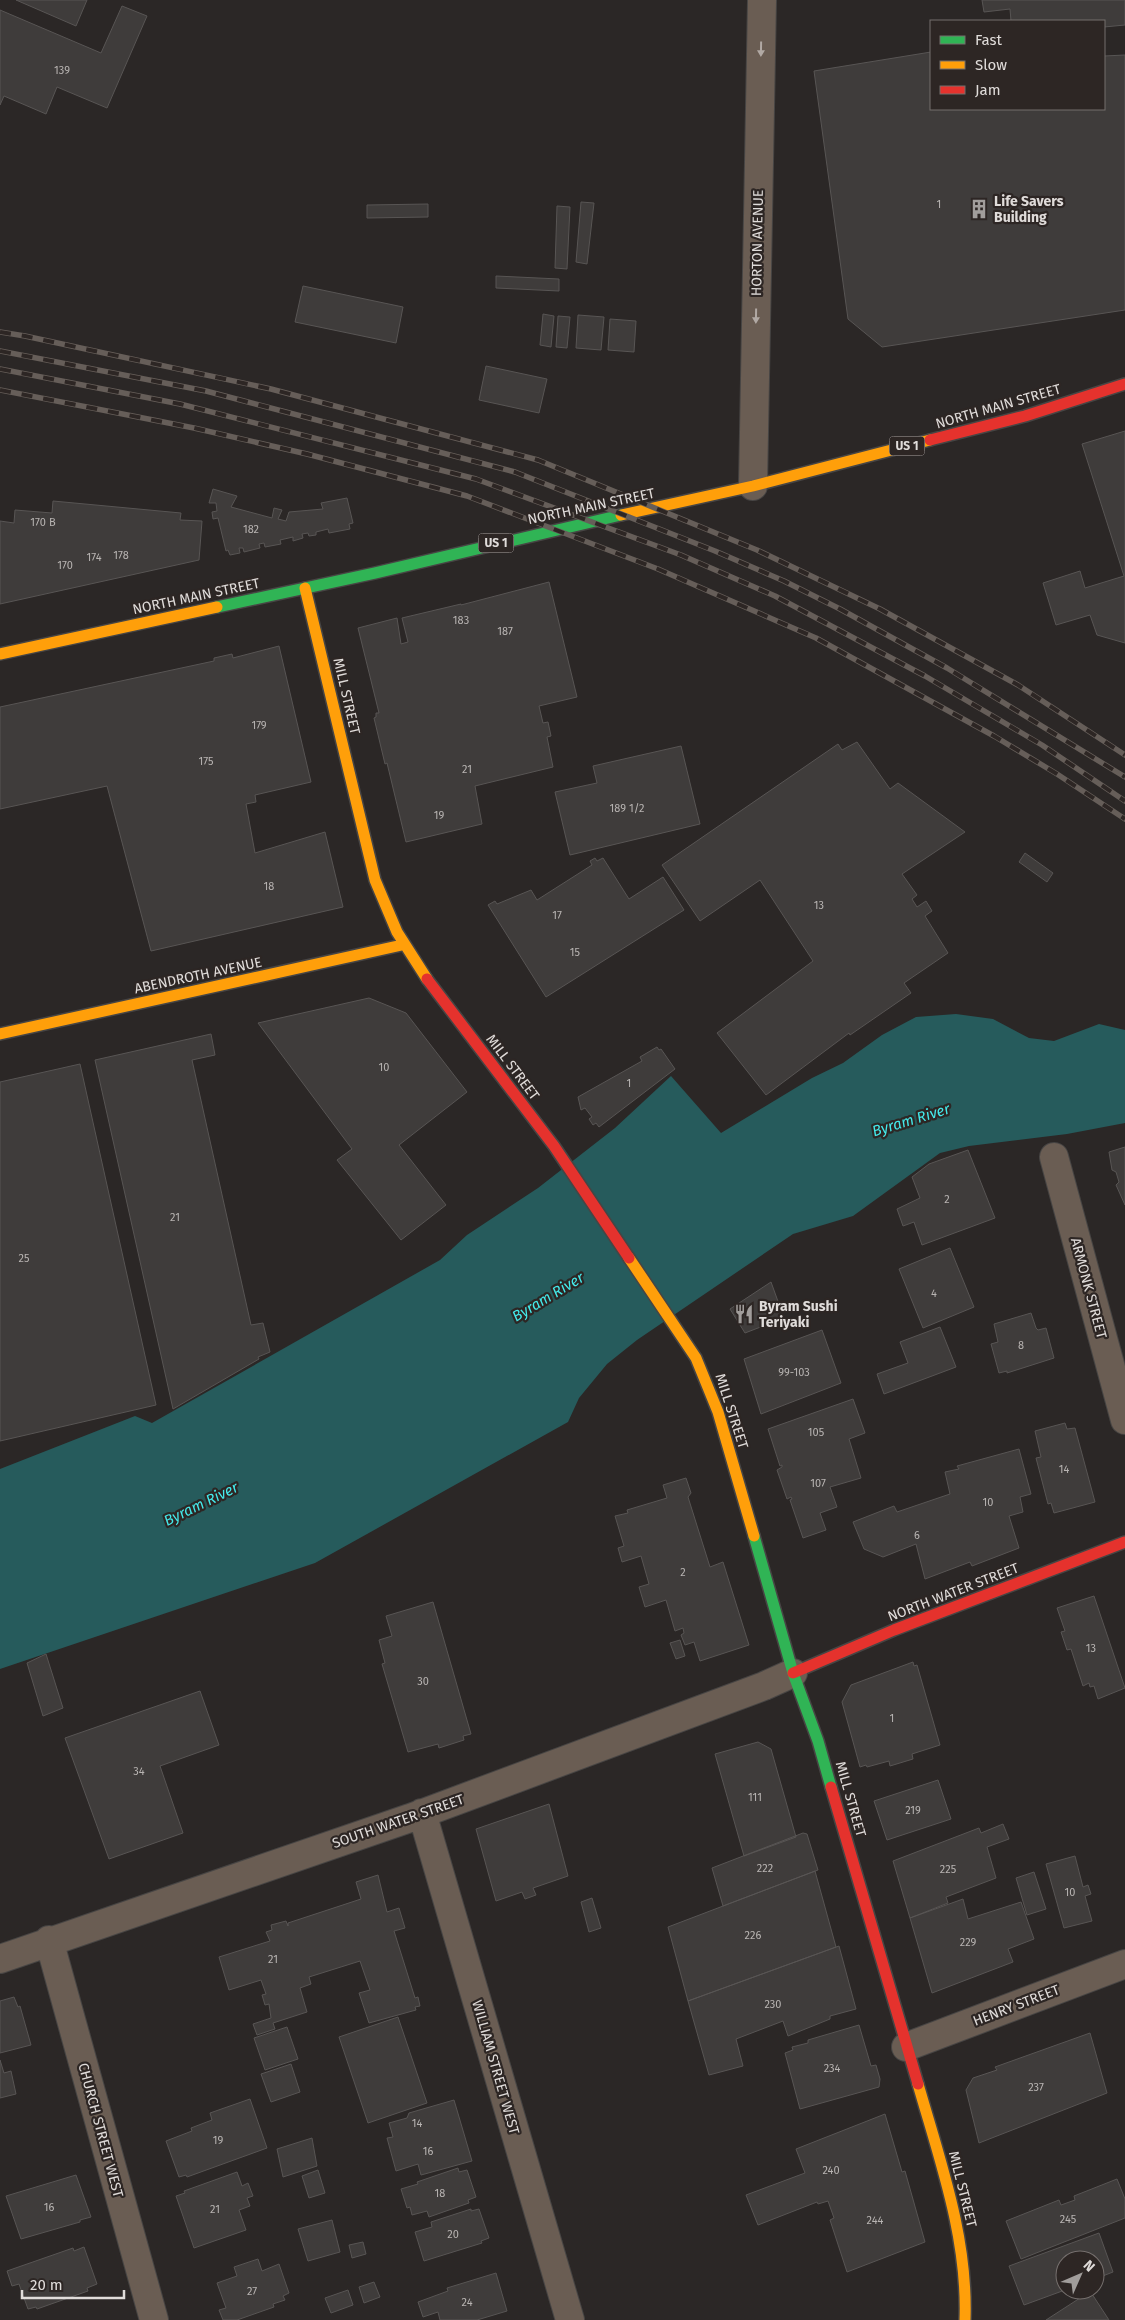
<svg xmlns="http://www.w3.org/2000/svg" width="1125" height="2320" font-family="'Fira Sans',sans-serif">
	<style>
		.water { fill: #265b5c }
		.building { fill: #3f3c3b; stroke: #585554 }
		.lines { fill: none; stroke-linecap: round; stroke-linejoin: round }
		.street-casing { stroke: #474544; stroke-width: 30 }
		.fast-casing { stroke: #474544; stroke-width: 14 }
		.slow-casing { stroke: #474544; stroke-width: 14 }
		.jam-casing { stroke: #474544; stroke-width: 14 }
		.street { stroke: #6a5d53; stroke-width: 28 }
		.fast { stroke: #30b455; stroke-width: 11 }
		.slow { stroke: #ff9f0a; stroke-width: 11 }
		.jam { stroke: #e5322d; stroke-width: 11 }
		.rail-casing { stroke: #665e59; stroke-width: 5.5 }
		.rail { stroke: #2d2624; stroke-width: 4; stroke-dasharray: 11; stroke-linecap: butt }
		.oneway { fill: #b1a9a4 }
		.labels { text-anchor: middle; stroke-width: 4.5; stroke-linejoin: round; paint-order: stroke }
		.number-label { font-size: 11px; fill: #b8b4b2 }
		.shield { fill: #2d2624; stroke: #aaa5a3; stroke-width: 1 }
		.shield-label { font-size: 12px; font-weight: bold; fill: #e0dcda }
		.poi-label { font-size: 14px; font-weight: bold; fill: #e0dcda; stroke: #2d2624; text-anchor: start }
		.street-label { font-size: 14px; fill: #e0dcda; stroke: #2d2624 }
		.water-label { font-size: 15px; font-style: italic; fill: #44eaeb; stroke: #2d2624 }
	</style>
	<rect width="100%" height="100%" fill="#2b2726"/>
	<path class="water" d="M 956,1014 L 993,1019 L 1029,1038 L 1054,1041 L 1099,1024 L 1125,1030 L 1125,1123 L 1067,1134 L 969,1146 L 940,1153 L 853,1216 L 793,1234 L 637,1340 L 607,1364 L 579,1398 L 568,1422 L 315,1563 L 0,1669 L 0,1469 L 135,1416 L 152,1423 L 440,1260 L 467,1235 L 538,1188 L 615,1128 L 671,1076 L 721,1133 L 812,1078 L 843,1063 L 882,1035 L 916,1017 Z"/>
	<path class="building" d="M 16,0 L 87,0 L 76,26 Z
		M 982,0 L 1125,0 L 1125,25 L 1104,27 L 1104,21 L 1011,21 L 1010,9 L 984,12 Z
		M 122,6 L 147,16 L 107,108 L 57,87 L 46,114 L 4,96 L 0,105 L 0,10 L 101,53 Z
		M 931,52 L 931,109 L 1104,109 L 1104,56 L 1125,55 L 1125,310 L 882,347 L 848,319 L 814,71 Z
		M 581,202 L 594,203 L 587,264 L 576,262 Z
		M 428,204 L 428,217 L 367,218 L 367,205 Z
		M 557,206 L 570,207 L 567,269 L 555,268 Z
		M 496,276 L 559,279 L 559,291 L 496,288 Z
		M 303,286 L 403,307 L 396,343 L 295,322 Z
		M 543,314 L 554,316 L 551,347 L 540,345 Z
		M 578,315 L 604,317 L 601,350 L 576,348 Z
		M 558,316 L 570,317 L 567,348 L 556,347 Z
		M 610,319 L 636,321 L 634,352 L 608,350 Z
		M 486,366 L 547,379 L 539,413 L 479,400 Z
		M 1125,431 L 1125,643 L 1097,635 L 1090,615 L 1056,625 L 1043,583 L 1080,571 L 1085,588 L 1124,576 L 1082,444 Z
		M 213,489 L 237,496 L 231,507 L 272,518 L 274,508 L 282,510 L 278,519 L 286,521 L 289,512 L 323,509 L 321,503 L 347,498 L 353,523 L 349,524 L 350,529 L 329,533 L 328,529 L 316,532 L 316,535 L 309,536 L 308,533 L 302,534 L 303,538 L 293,541 L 293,537 L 280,540 L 281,544 L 265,547 L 264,543 L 259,544 L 260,548 L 244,552 L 243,548 L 239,548 L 240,553 L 230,555 L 228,550 L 226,551 L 218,518 L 213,519 L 212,512 L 217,511 L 216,503 L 209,503 Z
		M 53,501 L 181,513 L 180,520 L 202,521 L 199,560 L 0,604 L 0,521 L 14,523 L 15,510 L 52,513 Z
		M 549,582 L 577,697 L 539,706 L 543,723 L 548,722 L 551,736 L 547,737 L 553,767 L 475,786 L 482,824 L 406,842 L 387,763 L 385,764 L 374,718 L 376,717 L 376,713 L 379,713 L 358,628 L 397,618 L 401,644 L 408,642 L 402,618 L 461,604 L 461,605 Z
		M 279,646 L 311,782 L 255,795 L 256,802 L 246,804 L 255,853 L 325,832 L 343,907 L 151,951 L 107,786 L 0,809 L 0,707 L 214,661 L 214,658 L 232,654 L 233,658 Z
		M 857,742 L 890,789 L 898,783 L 965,832 L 902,874 L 917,895 L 912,899 L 917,907 L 926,901 L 932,911 L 925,916 L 948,953 L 904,983 L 911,993 L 850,1035 L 849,1033 L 766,1095 L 717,1033 L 813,961 L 760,880 L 700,921 L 662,865 L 838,744 L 842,750 Z
		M 681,746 L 700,824 L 570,855 L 555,792 L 597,783 L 593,766 Z
		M 1025,853 L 1053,873 L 1047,882 L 1019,862 Z
		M 595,858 L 597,861 L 603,858 L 629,899 L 663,877 L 684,910 L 546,997 L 488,905 L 495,901 L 497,904 L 531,890 L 537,900 L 592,865 L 590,861 Z
		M 369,998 L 406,1013 L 467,1092 L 399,1145 L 446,1205 L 401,1240 L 337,1160 L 352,1149 L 258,1023 Z
		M 211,1034 L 215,1055 L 192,1060 L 251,1325 L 263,1323 L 270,1352 L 258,1357 L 259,1359 L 173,1409 L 95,1060 Z
		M 657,1047 L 659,1050 L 661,1049 L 675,1069 L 599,1127 L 596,1123 L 593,1125 L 589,1119 L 592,1117 L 585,1108 L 581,1110 L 578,1097 L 642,1061 L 640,1057 Z
		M 80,1064 L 156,1405 L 0,1441 L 0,1082 Z
		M 1125,1147 L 1125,1205 L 1116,1185 L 1119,1182 L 1116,1172 L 1112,1170 L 1109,1152 Z
		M 968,1150 L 995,1218 L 922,1245 L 914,1222 L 903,1226 L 897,1209 L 920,1198 L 912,1177 L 929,1164 Z
		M 950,1248 L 974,1307 L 923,1328 L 899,1269 Z
		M 771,1282 L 784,1318 L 745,1333 L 730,1309 Z
		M 1031,1313 L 1036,1328 L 1038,1330 L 1046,1328 L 1054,1358 L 1007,1373 L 1007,1371 L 999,1373 L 991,1344 L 998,1342 L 994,1324 Z
		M 940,1327 L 956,1367 L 884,1394 L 877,1374 L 908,1363 L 900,1342 Z
		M 822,1330 L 841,1383 L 761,1414 L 744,1359 Z
		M 853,1399 L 865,1433 L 849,1439 L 861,1478 L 830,1487 L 837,1507 L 820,1513 L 826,1530 L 803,1538 L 790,1500 L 792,1499 L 791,1497 L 787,1499 L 777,1470 L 782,1467 L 782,1465 L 780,1466 L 768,1429 Z
		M 1065,1423 L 1067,1429 L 1075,1428 L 1095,1502 L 1054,1513 L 1051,1503 L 1048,1504 L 1036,1458 L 1041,1457 L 1035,1431 Z
		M 1019,1449 L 1031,1494 L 1020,1497 L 1023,1512 L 1009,1516 L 1019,1548 L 972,1566 L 970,1562 L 925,1579 L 916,1544 L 883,1557 L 864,1549 L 853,1522 L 894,1506 L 897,1512 L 950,1494 L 945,1472 L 959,1469 L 957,1466 Z
		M 686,1478 L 691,1493 L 688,1497 L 710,1567 L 723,1562 L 749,1645 L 700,1661 L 694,1642 L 685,1645 L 681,1635 L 684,1633 L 683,1628 L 675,1631 L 666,1600 L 645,1607 L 639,1587 L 649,1584 L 641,1556 L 622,1562 L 618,1548 L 624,1546 L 615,1516 L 628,1513 L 627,1510 L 667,1498 L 663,1485 Z
		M 1094,1596 L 1125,1688 L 1098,1699 L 1094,1686 L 1090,1687 L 1089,1683 L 1083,1686 L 1071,1649 L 1067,1650 L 1061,1632 L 1065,1631 L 1057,1608 Z
		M 433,1602 L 471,1734 L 463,1736 L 464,1740 L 439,1748 L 438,1744 L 408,1752 L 382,1664 L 385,1663 L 379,1640 L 392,1636 L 386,1616 Z
		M 680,1640 L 685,1656 L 676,1659 L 670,1643 Z
		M 46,1654 L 63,1708 L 43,1716 L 27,1663 Z
		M 913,1662 L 914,1666 L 917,1665 L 940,1745 L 912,1754 L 913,1759 L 890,1766 L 889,1761 L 867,1767 L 866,1765 L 860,1767 L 842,1702 L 851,1685 Z
		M 200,1691 L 219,1745 L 160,1766 L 183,1833 L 109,1859 L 65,1738 Z
		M 758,1742 L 771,1749 L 796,1837 L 744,1856 L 715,1754 Z
		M 938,1780 L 951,1819 L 887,1840 L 874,1801 Z
		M 549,1804 L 568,1876 L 533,1888 L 536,1895 L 525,1899 L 522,1892 L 496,1901 L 476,1829 Z
		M 1003,1824 L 1009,1839 L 987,1847 L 996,1878 L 946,1897 L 948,1903 L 910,1918 L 893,1861 L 979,1828 L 981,1833 Z
		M 803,1833 L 807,1834 L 818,1870 L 723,1906 L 712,1868 Z
		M 1075,1856 L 1083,1887 L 1088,1885 L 1091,1894 L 1085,1896 L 1092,1921 L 1064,1928 L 1046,1864 Z
		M 815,1871 L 836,1947 L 688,2001 L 668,1927 Z
		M 1034,1872 L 1046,1909 L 1027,1915 L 1016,1878 Z
		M 378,1875 L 387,1912 L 399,1908 L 405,1928 L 394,1931 L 415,1998 L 418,1997 L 420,2006 L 415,2007 L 416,2010 L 369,2023 L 359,1993 L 370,1990 L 360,1961 L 309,1977 L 311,1984 L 300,1988 L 307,2012 L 273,2023 L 275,2029 L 257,2035 L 253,2024 L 271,2018 L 269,2004 L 265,2005 L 262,1995 L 266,1994 L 261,1980 L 229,1990 L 219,1957 L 270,1941 L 266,1932 L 272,1930 L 271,1925 L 286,1921 L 288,1926 L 288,1923 L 361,1899 L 356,1882 Z
		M 592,1898 L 601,1928 L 589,1932 L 581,1902 Z
		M 963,1899 L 968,1919 L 1021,1902 L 1034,1939 L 1008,1949 L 1013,1962 L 932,1993 L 910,1918 Z
		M 839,1946 L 856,2009 L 830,2016 L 830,2019 L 788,2036 L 783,2021 L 736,2039 L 743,2066 L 709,2075 L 688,2001 Z
		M 14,1997 L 18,2007 L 20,2006 L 31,2045 L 0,2053 L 0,2001 Z
		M 398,2017 L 427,2103 L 368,2123 L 339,2037 Z
		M 859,2025 L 871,2066 L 876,2065 L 880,2079 L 879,2087 L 800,2109 L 785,2053 L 793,2050 L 792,2047 L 808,2043 L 808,2040 Z
		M 287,2027 L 298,2059 L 265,2070 L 254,2038 Z
		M 1090,2033 L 1107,2093 L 979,2143 L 966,2090 L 973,2078 L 997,2070 L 995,2067 Z
		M 0,2060 L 4,2073 L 11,2071 L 16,2094 L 0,2098 Z
		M 291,2064 L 300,2092 L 271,2102 L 261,2074 Z
		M 250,2099 L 267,2148 L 187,2177 L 186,2175 L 179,2177 L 166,2141 L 192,2131 L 191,2128 L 212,2120 L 210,2113 Z
		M 454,2100 L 472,2161 L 421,2175 L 418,2164 L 396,2171 L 387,2138 L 393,2137 L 389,2123 L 407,2118 L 409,2113 Z
		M 885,2114 L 902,2172 L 905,2171 L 925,2242 L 847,2272 L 830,2220 L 834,2218 L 828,2201 L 818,2204 L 817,2202 L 758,2225 L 746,2195 L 805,2173 L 796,2149 Z
		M 312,2138 L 317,2166 L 283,2177 L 277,2149 Z
		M 458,2168 L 459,2172 L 467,2170 L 476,2197 L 468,2200 L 469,2203 L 429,2217 L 427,2211 L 412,2215 L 410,2207 L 407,2208 L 401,2189 L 418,2184 L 417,2182 Z
		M 318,2170 L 325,2193 L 309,2198 L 302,2176 Z
		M 237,2172 L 242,2186 L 248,2183 L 253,2196 L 247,2198 L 250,2206 L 239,2210 L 246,2230 L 194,2248 L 176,2196 L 185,2193 L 184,2191 Z
		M 76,2175 L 91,2217 L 80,2220 L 80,2222 L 21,2239 L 6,2196 Z
		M 1117,2179 L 1125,2199 L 1125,2218 L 1021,2259 L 1006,2221 L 1059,2200 L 1061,2205 L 1075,2200 L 1074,2196 Z
		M 471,2209 L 471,2211 L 479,2209 L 489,2238 L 481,2241 L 482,2243 L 424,2261 L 415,2232 L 432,2227 L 431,2222 Z
		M 332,2220 L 340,2252 L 308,2261 L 298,2229 Z
		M 1099,2233 L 1113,2272 L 1095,2279 L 1095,2260 L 1065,2260 L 1065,2290 L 1024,2305 L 1009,2266 Z
		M 363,2242 L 366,2254 L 352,2258 L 349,2245 Z
		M 84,2247 L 97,2284 L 87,2288 L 88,2291 L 37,2309 L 36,2307 L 28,2309 L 19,2284 L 12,2286 L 7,2271 L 73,2248 L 74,2251 Z
		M 258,2259 L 262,2271 L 279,2264 L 289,2293 L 283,2296 L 285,2300 L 273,2304 L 274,2307 L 237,2320 L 223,2320 L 219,2310 L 226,2308 L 217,2283 L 237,2276 L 234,2267 Z
		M 496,2273 L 507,2311 L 477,2320 L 440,2320 L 438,2312 L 423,2317 L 418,2302 L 448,2291 L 447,2288 Z
		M 374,2282 L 380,2297 L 364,2303 L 359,2287 Z
		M 348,2290 L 353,2305 L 331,2313 L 325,2298 Z
		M 1092,2294 L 1109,2320 L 1046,2320 L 1080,2298 Z"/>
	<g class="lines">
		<defs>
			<path id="street" d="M 753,486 L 762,0
				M 1054,1157 L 1125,1420
				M 422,1813 L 570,2320
				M 49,1940 L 154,2320
				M 0,1959 L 410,1818 L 764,1686 L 793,1673
				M 906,2047 L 1125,1964"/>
			<path id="fast" d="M 217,607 L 375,573 L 621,515
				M 754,1536 L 793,1673 L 818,1741 L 831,1787"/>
			<path id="slow" d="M 621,515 L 753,486 L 930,440
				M 305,588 L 375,880 L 397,932 L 427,979
				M 0,654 L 217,607
				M 0,1034 L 402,945
				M 629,1258 L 696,1358 L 718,1412 L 754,1536
				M 918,2084 C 940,2161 968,2238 965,2320"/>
			<path id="jam" d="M 930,440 L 1025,416 L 1125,384
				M 427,979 L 554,1146 L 629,1258
				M 793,1673 L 894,1630 L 1125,1542
				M 831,1787 L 918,2084"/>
		</defs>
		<use href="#street" class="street-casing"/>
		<use href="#fast" class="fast-casing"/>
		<use href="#slow" class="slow-casing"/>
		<use href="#jam" class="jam-casing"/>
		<use href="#street" class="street"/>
		<use href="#fast" class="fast"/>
		<use href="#slow" class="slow"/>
		<use href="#jam" class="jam"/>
		<defs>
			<path id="rail" d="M 0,332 L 25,336 L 271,389 L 538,460 L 757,550 L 880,609 L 1018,685 L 1125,755
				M 0,351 L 206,391 L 515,472 L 715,551 L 784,581 L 840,609 L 947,668 L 1125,777
				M 0,369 L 180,404 L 476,479 L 681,555 L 775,596 L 925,676 L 1042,745 L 1125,801
				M 0,390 L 194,428 L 307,454 L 467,496 L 658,569 L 816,638 L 994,736 L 1057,774 L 1125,819"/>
		</defs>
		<use href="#rail" class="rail-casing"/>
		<use href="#rail" class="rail"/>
	</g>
	<defs><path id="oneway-solid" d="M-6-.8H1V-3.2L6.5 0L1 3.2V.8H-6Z" transform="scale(1.25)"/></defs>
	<g class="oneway">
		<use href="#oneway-solid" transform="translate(761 49) rotate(91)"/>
		<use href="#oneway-solid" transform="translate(756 316) rotate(91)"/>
	</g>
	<defs>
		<symbol id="building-bare" viewBox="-9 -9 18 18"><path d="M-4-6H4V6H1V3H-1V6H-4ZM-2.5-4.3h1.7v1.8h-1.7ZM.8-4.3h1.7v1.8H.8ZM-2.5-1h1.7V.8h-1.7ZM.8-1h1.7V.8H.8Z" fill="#a19d9b" stroke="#2d2624" stroke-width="2.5" paint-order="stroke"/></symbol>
		<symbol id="restaurant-bare" viewBox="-9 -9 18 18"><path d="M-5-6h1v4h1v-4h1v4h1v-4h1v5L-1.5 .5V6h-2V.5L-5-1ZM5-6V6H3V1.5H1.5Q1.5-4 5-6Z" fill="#a19d9b" stroke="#2d2624" stroke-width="2.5" paint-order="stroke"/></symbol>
	</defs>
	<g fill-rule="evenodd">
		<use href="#building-bare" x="965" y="195" width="28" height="28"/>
		<use href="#restaurant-bare" x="730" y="1300" width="28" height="28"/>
	</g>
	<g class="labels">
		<g class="number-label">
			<text x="62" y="74">139</text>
			<text x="939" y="208">1</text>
			<text x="43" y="526">170 B</text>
			<text x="251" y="533">182</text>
			<text x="121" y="559">178</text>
			<text x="94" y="561">174</text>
			<text x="65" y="569">170</text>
			<text x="461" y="624">183</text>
			<text x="505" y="635">187</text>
			<text x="259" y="729">179</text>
			<text x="206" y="765">175</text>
			<text x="467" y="773">21</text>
			<text x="627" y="812">189 1/2</text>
			<text x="439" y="819">19</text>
			<text x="269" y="890">18</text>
			<text x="819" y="909">13</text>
			<text x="557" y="919">17</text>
			<text x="575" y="956">15</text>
			<text x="384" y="1071">10</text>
			<text x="629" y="1087">1</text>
			<text x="947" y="1203">2</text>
			<text x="175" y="1221">21</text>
			<text x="24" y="1262">25</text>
			<text x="934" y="1297">4</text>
			<text x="1021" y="1349">8</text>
			<text x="794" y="1376">99-103</text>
			<text x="816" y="1436">105</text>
			<text x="1064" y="1473">14</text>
			<text x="818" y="1487">107</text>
			<text x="988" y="1506">10</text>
			<text x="917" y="1539">6</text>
			<text x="683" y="1576">2</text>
			<text x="1091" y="1652">13</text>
			<text x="423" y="1685">30</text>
			<text x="892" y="1722">1</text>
			<text x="139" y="1775">34</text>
			<text x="755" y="1801">111</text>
			<text x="913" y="1814">219</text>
			<text x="765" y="1872">222</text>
			<text x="948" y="1873">225</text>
			<text x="1070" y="1896">10</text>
			<text x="753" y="1939">226</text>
			<text x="968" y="1946">229</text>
			<text x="273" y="1963">21</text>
			<text x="773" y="2008">230</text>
			<text x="832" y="2072">234</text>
			<text x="1036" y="2091">237</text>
			<text x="417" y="2127">14</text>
			<text x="218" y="2144">19</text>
			<text x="428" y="2155">16</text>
			<text x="831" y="2174">240</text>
			<text x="440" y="2197">18</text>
			<text x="49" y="2211">16</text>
			<text x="215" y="2213">21</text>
			<text x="1068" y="2223">245</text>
			<text x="875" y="2224">244</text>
			<text x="453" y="2238">20</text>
			<text x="252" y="2295">27</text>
			<text x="467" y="2306">24</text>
		</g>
		<g class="shield">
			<rect x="889.5" y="436.5" width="35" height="19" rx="4"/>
			<rect x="478.5" y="533.5" width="35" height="19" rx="4"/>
		</g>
		<g class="shield-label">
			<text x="907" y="450">US 1</text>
			<text x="496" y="547">US 1</text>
		</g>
		<g class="poi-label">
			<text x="994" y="206">Life Savers<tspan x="994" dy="16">Building</tspan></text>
			<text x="759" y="1311">Byram Sushi<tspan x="759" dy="16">Teriyaki</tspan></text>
		</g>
		<g class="street-label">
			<text transform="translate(757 243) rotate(-89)" y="5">HORTON AVENUE</text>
			<text transform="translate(998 406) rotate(-16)" y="5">NORTH MAIN STREET</text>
			<text transform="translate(591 506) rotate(-12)" y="5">NORTH MAIN STREET</text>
			<text transform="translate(196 596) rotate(-12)" y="5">NORTH MAIN STREET</text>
			<text transform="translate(347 696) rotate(77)" y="5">MILL STREET</text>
			<text transform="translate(198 975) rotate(-12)" y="5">ABENDROTH AVENUE</text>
			<text transform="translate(513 1067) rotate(53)" y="5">MILL STREET</text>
			<text transform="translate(1089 1288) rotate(75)" y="5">ARMONK STREET</text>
			<text transform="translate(732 1411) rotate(72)" y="5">MILL STREET</text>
			<text transform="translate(953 1592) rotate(-21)" y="5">NORTH WATER STREET</text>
			<text transform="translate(851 1799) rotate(74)" y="5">MILL STREET</text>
			<text transform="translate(398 1821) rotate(-19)" y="5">SOUTH WATER STREET</text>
			<text transform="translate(1016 2005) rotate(-21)" y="5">HENRY STREET</text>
			<text transform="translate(496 2067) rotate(74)" y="5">WILLIAM STREET WEST</text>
			<text transform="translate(101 2130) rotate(75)" y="5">CHURCH STREET WEST</text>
			<text transform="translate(963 2189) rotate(76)" y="5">MILL STREET</text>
		</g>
		<g class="water-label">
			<text transform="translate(911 1120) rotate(-17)" y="5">Byram River</text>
			<text transform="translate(548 1297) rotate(-31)" y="5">Byram River</text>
			<text transform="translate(201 1504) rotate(-26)" y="5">Byram River</text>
		</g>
	</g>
	<rect x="930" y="20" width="175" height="90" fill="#2d2624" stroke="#756f6d"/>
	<rect x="940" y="36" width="25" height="8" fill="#30b455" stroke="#756f6d"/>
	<text x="975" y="45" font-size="15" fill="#e0dcda">Fast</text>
	<rect x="940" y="61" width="25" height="8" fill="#ff9f0a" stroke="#756f6d"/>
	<text x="975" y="70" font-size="15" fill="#e0dcda">Slow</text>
	<rect x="940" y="86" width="25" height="8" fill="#e5322d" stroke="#756f6d"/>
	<text x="975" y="95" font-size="15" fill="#e0dcda">Jam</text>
	<g transform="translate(1080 2275) rotate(45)"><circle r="24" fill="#2d2624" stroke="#756f6d"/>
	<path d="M0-4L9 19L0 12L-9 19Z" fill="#a19d9b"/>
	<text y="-8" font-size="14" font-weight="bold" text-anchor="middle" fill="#e0dcda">N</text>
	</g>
	<path d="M22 2290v8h102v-8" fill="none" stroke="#e0dcda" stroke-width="2.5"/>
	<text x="30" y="2290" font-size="15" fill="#e0dcda" stroke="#2d2624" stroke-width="4" paint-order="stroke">20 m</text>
</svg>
